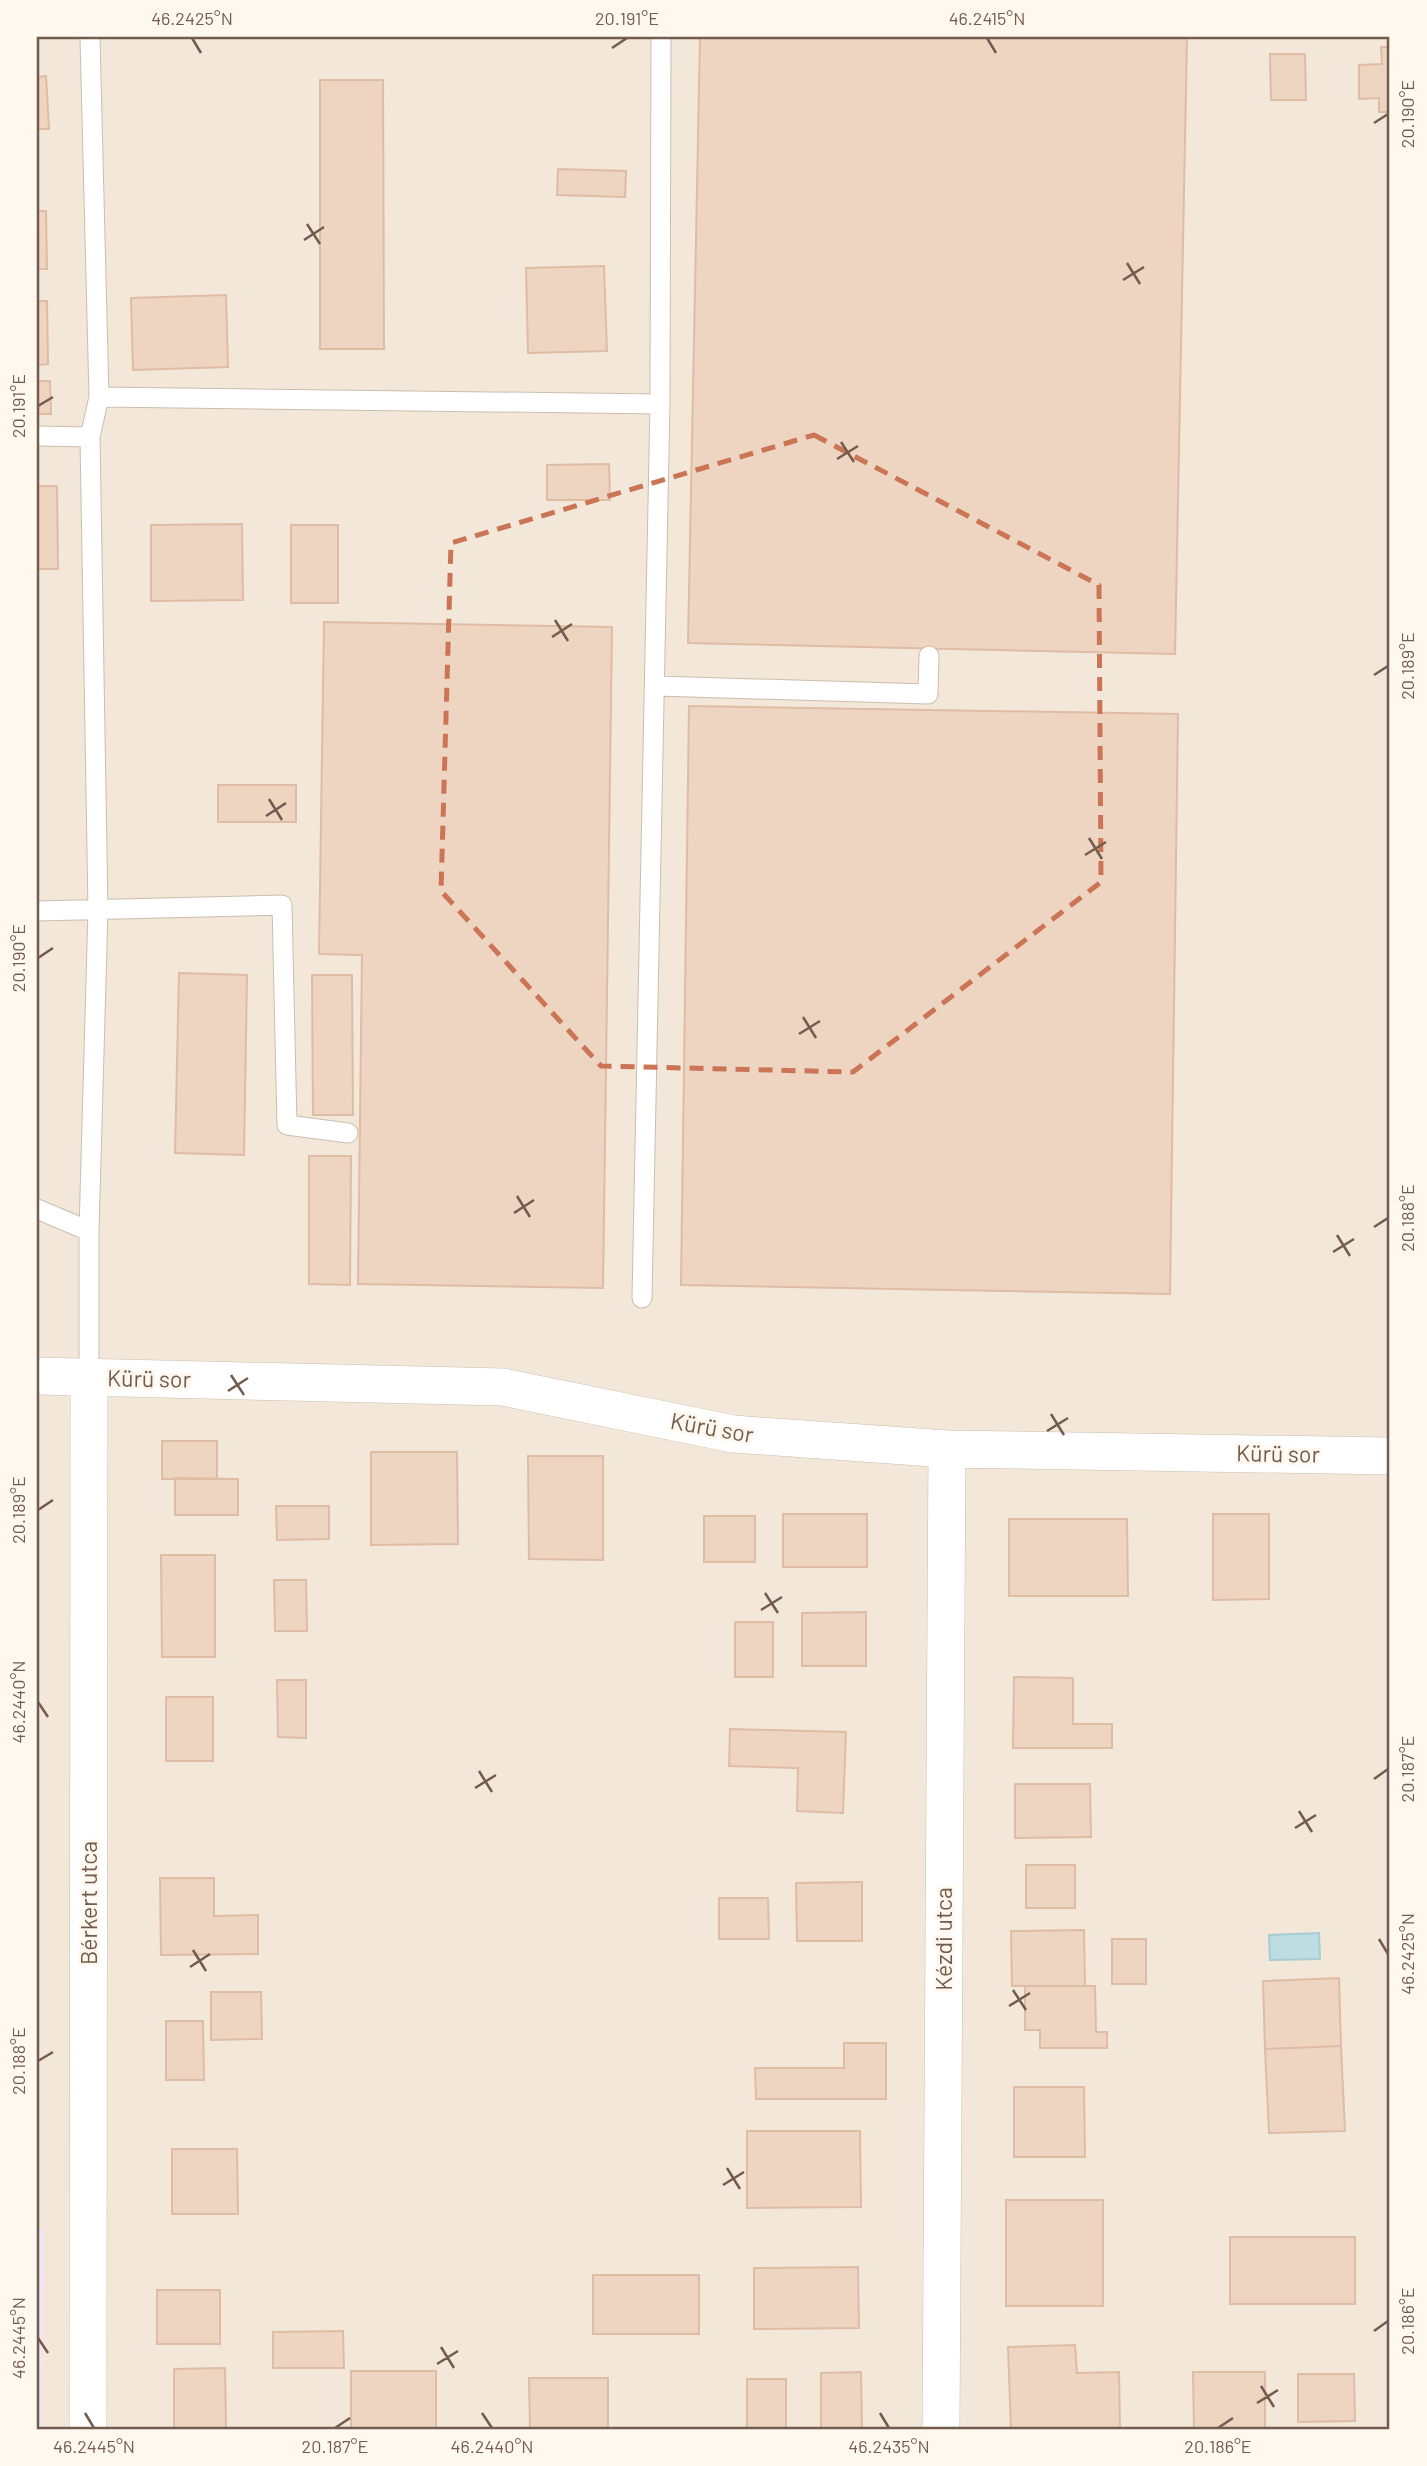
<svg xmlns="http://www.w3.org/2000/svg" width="1427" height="2466" font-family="Barlow,sans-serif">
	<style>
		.residential { fill: #f2e7d8 }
		.education { fill: #f1e5f7 }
		.water { fill: #bedde3; stroke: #a5ccd4; stroke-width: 2 }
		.building { fill: #eed5c2; stroke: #dfbca4; stroke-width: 2 }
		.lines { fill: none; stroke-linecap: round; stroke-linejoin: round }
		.service-casing { stroke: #ccbdaf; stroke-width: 21 }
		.minor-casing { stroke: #ccbdaf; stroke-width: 38 }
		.service { stroke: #fff; stroke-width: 19 }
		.minor { stroke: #fff; stroke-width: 37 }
		.marked { fill: none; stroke: #cb7556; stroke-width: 5; stroke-dasharray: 14 9; stroke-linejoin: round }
		.ticks { fill: none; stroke: #735c4e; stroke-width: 2.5 }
		.labels { text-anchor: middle; stroke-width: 6; stroke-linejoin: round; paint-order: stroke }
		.street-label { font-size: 23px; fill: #735c4e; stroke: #fef8ef }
		.neatline { fill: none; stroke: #735c4e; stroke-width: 2.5 }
		.ticks-label { font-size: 18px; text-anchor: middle; fill: #735c4e }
	</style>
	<rect width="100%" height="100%" fill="#fbf4e9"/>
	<path class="residential" d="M 37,37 L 1390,37 L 1390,2429 L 37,2429 Z"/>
	<path class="education" d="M 37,2229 L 44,2229 L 42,2429 L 37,2429 Z"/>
	<path class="water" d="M 1319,1933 L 1320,1959 L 1270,1960 L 1269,1935 Z"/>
	<path class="building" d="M 700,37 L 1187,37 L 1175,654 L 688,643 Z
		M 1381,47 L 1390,47 L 1390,112 L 1379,112 L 1379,98 L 1359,99 L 1359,65 L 1382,64 Z
		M 1270,54 L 1305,54 L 1306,100 L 1271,100 Z
		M 46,76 L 49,129 L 37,129 L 37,77 Z
		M 320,80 L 383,80 L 384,349 L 320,349 Z
		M 558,169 L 626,171 L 625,197 L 557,195 Z
		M 37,211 L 46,211 L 47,269 L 37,269 Z
		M 604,266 L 607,351 L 528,353 L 526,268 Z
		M 226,295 L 228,367 L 133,370 L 131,298 Z
		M 37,301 L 47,301 L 48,364 L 37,365 Z
		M 37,381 L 50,381 L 51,414 L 37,414 Z
		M 609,464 L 610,500 L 547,500 L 547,465 Z
		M 37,486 L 57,486 L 58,569 L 37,569 Z
		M 242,524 L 243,600 L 151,601 L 151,525 Z
		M 291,525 L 338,525 L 338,603 L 291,603 Z
		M 324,622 L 612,627 L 603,1288 L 358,1284 L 362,955 L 319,954 Z
		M 689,706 L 1178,714 L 1170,1294 L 681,1285 Z
		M 218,785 L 296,785 L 296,822 L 218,822 Z
		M 179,973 L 247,975 L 244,1155 L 175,1153 Z
		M 312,975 L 352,975 L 353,1115 L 313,1115 Z
		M 309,1156 L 351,1156 L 350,1285 L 309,1284 Z
		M 162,1441 L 217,1441 L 217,1479 L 162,1479 Z
		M 371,1452 L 457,1452 L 458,1544 L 371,1545 Z
		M 528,1456 L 603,1456 L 603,1560 L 529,1559 Z
		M 175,1478 L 238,1479 L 238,1515 L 175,1515 Z
		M 276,1506 L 329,1506 L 329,1539 L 277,1540 Z
		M 783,1514 L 867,1514 L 867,1567 L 783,1567 Z
		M 1213,1514 L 1269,1514 L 1269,1599 L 1213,1600 Z
		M 704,1516 L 755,1516 L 755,1562 L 704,1562 Z
		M 1009,1519 L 1127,1519 L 1128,1596 L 1009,1596 Z
		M 161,1555 L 215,1555 L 215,1657 L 162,1657 Z
		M 274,1580 L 306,1580 L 307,1631 L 275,1631 Z
		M 866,1612 L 866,1666 L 802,1666 L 802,1613 Z
		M 735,1622 L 773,1622 L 773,1677 L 735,1677 Z
		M 1014,1677 L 1073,1678 L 1073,1724 L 1112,1724 L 1112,1748 L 1013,1748 Z
		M 277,1680 L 306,1680 L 306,1738 L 278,1737 Z
		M 166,1697 L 213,1697 L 213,1761 L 166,1761 Z
		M 730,1729 L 846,1732 L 843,1813 L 797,1811 L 798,1768 L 729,1766 Z
		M 1015,1784 L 1090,1784 L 1091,1837 L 1015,1838 Z
		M 1026,1865 L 1075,1865 L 1075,1908 L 1026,1908 Z
		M 160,1878 L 214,1878 L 214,1916 L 258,1915 L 258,1954 L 161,1955 Z
		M 862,1882 L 862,1941 L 797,1941 L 796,1883 Z
		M 719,1898 L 768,1898 L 769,1939 L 719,1939 Z
		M 1084,1930 L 1085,1986 L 1012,1986 L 1011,1931 Z
		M 1112,1939 L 1146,1939 L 1146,1984 L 1112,1984 Z
		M 1339,1978 L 1341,2046 L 1265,2049 L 1263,1981 Z
		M 1025,1986 L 1095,1986 L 1096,2032 L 1107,2032 L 1107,2048 L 1040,2048 L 1040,2030 L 1025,2030 Z
		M 211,1992 L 261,1992 L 262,2039 L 211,2040 Z
		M 166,2021 L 203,2021 L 204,2080 L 166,2080 Z
		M 844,2043 L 886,2043 L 886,2099 L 756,2099 L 755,2068 L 844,2068 Z
		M 1341,2046 L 1345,2131 L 1269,2133 L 1265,2049 Z
		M 1014,2087 L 1084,2087 L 1085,2157 L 1014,2157 Z
		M 747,2131 L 860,2131 L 861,2207 L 747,2208 Z
		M 172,2149 L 237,2149 L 238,2214 L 172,2214 Z
		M 1006,2200 L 1103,2200 L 1103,2306 L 1006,2306 Z
		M 1230,2237 L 1355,2237 L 1355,2304 L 1230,2304 Z
		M 858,2267 L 859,2328 L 754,2329 L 754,2268 Z
		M 593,2275 L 699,2275 L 699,2334 L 593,2334 Z
		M 157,2290 L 220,2290 L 220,2344 L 157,2344 Z
		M 343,2331 L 344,2368 L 273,2368 L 273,2332 Z
		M 1075,2345 L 1077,2373 L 1119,2372 L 1120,2429 L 1011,2429 L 1008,2347 Z
		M 225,2368 L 226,2428 L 174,2428 L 174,2369 Z
		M 351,2371 L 436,2371 L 436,2429 L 351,2429 Z
		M 861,2372 L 862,2429 L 821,2429 L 821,2373 Z
		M 1193,2372 L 1265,2372 L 1265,2429 L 1194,2429 Z
		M 1298,2374 L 1354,2374 L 1355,2421 L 1298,2422 Z
		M 529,2378 L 608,2378 L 608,2429 L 530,2429 Z
		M 747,2379 L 786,2379 L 786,2429 L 747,2429 Z"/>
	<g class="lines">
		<defs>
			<path id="service" d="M 99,397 L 660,404
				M 37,436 L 90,437
				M 656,686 L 928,694 L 929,656
				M 37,911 L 282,905 L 287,1125 L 348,1133
				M 37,1209 L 89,1231
				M 642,1298 L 660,404 L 661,37
				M 89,1377 L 89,1231 L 98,910 L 90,437 L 99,397 L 90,37"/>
			<path id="minor" d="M 37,1376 L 503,1387 L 733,1434 L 947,1449 L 1390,1456
				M 88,2429 L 89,1377
				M 941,2429 L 947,1449"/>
		</defs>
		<use href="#service" class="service-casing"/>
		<use href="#minor" class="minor-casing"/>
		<use href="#service" class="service"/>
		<use href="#minor" class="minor"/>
	</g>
	<path class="marked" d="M 814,435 L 1099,585 L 1101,882 L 853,1072 L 601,1066 L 441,891 L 451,543 Z"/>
	<path class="ticks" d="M 192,38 L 201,53M 987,38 L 996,53M 612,48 L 627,38M 1374,123 L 1388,114M 307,224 L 320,244M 304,240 L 324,227M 1127,263 L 1140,284M 1123,280 L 1144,267M 38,406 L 53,397M 841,442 L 854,462M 837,459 L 858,446M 555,620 L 568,641M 552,637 L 572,624M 1374,675 L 1388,666M 269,799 L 282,820M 266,816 L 286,803M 1089,838 L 1102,859M 1085,855 L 1106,842M 38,958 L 53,948M 803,1017 L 816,1038M 799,1034 L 820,1021M 517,1196 L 530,1217M 514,1213 L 534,1200M 1374,1227 L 1388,1218M 1337,1235 L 1350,1256M 1333,1252 L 1354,1239M 231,1375 L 244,1395M 228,1391 L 248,1378M 1051,1414 L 1064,1435M 1047,1431 L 1068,1418M 38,1510 L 53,1500M 765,1593 L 778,1613M 761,1610 L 782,1597M 38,1702 L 48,1717M 479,1771 L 492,1792M 1374,1779 L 1388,1769M 475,1788 L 496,1775M 1299,1811 L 1312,1832M 1295,1828 L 1316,1815M 1379,1939 L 1388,1954M 193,1950 L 206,1971M 190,1967 L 210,1954M 1013,1990 L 1026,2010M 1009,2006 L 1030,1993M 38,2061 L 53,2052M 727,2168 L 740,2189M 723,2185 L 744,2172M 1374,2331 L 1388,2321M 38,2338 L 48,2353M 441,2347 L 454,2368M 437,2364 L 458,2351M 1261,2386 L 1274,2407M 1257,2403 L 1278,2390M 85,2413 L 94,2428M 482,2413 L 492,2428M 880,2413 L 889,2428M 335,2428 L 350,2418M 1218,2428 L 1233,2418"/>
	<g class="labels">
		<g class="street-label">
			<text transform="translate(149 1379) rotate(1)" y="8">Kürü sor</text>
			<text transform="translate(712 1428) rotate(10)" y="8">Kürü sor</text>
			<text transform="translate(1278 1454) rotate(1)" y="8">Kürü sor</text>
			<text transform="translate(89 1903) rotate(-90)" y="8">Bérkert utca</text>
			<text transform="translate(944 1939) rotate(-90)" y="8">Kézdi utca</text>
		</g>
	</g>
	<rect width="1427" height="2466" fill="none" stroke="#fef8ef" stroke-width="77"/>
	<rect x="38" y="38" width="1350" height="2390" class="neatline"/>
	<g class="ticks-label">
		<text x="192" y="25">46.2425°N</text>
		<text x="627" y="25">20.191°E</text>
		<text x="987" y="25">46.2415°N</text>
		<text transform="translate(1408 114) rotate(-90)" y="6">20.190°E</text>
		<text transform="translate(19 406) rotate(-90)" y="6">20.191°E</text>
		<text transform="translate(1408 666) rotate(-90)" y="6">20.189°E</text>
		<text transform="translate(19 958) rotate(-90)" y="6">20.190°E</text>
		<text transform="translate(1408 1218) rotate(-90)" y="6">20.188°E</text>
		<text transform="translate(19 1510) rotate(-90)" y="6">20.189°E</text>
		<text transform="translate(19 1702) rotate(-90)" y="6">46.2440°N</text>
		<text transform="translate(1408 1769) rotate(-90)" y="6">20.187°E</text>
		<text transform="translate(1408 1954) rotate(-90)" y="6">46.2425°N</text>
		<text transform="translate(19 2061) rotate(-90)" y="6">20.188°E</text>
		<text transform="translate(1408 2321) rotate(-90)" y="6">20.186°E</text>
		<text transform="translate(19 2338) rotate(-90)" y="6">46.2445°N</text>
		<text x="94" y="2453">46.2445°N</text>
		<text x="335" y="2453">20.187°E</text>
		<text x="492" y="2453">46.2440°N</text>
		<text x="889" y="2453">46.2435°N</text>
		<text x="1218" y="2453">20.186°E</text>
	</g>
</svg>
